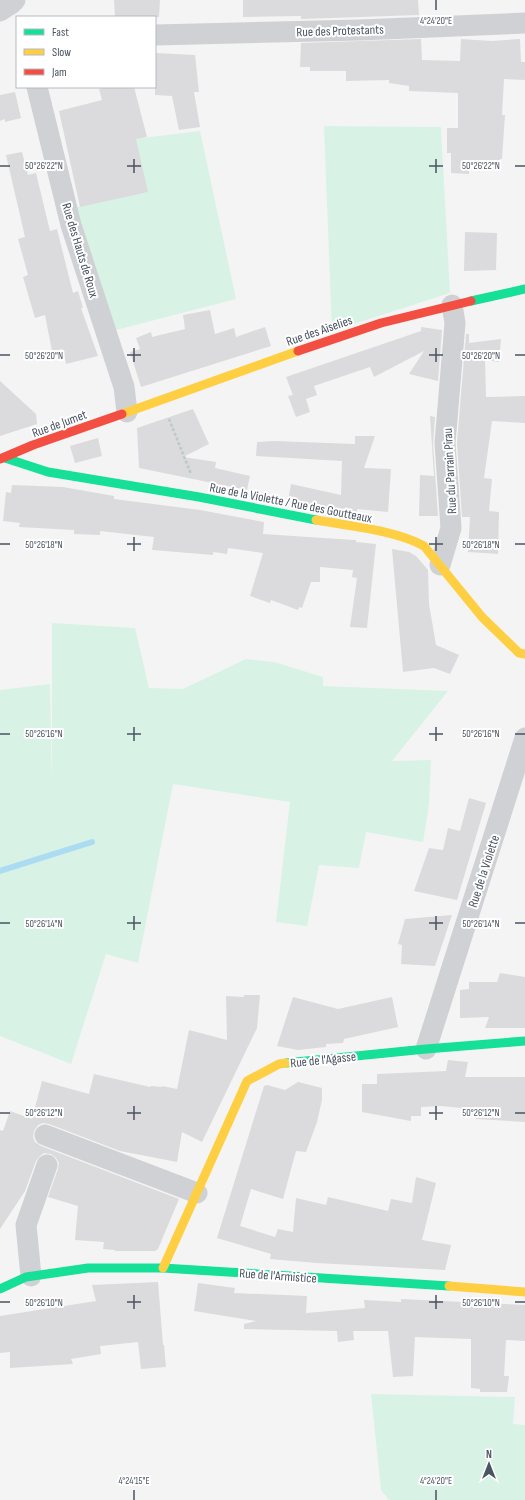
<svg xmlns="http://www.w3.org/2000/svg" width="525" height="1500" font-family="'Sofia Sans Condensed',sans-serif">
	<style>
		.green { fill: #d8f3e5 }
		.lines { fill: none; stroke-linecap: round; stroke-linejoin: round }
		.stream { stroke: #abdcf2; stroke-width: 6 }
		.building { fill: #dbdbdd }
		.path { stroke: #bcc9c6; stroke-width: 2.5; stroke-dasharray: 3 2; stroke-linecap: butt }
		.street { stroke: #cfd1d4; stroke-width: 21 }
		.fast { stroke: #16e098; stroke-width: 9 }
		.slow { stroke: #ffcf43; stroke-width: 9 }
		.jam { stroke: #f24e42; stroke-width: 9 }
		.ticks { fill: none; stroke: #495361; stroke-width: 1.5 }
		.labels { text-anchor: middle; stroke-width: 4; stroke-linejoin: round; paint-order: stroke }
		.street-label { font-size: 13px; fill: #495361; stroke: #fff }
		.ticks-label { font-size: 10px; text-anchor: middle; fill: #495361; stroke: #fff; stroke-width: 4; stroke-linejoin: round; paint-order: stroke }
	</style>
	<rect width="100%" height="100%" fill="#f4f4f4"/>
	<path class="green" d="M 324,126 L 441,127 L 450,293 L 332,331 Z
		M 200,131 L 236,299 L 116,330 L 73,208 L 146,192 L 134,139 Z
		M 52,623 L 135,628 L 149,688 L 183,689 L 246,659 L 274,662 L 323,677 L 323,686 L 448,691 L 392,761 L 431,760 L 429,805 L 423,842 L 366,832 L 359,868 L 319,865 L 307,926 L 276,922 L 290,802 L 173,784 L 138,963 L 106,954 L 71,1064 L 0,1036 L 0,690 L 50,684 L 52,785 Z
		M 371,1394 L 515,1397 L 513,1424 L 525,1425 L 525,1500 L 389,1500 L 381,1490 Z"/>
	<g class="lines">
		<path class="stream" d="M 0,871 L 92,842"/>
	</g>
	<path class="building" d="M 114,0 L 160,0 L 159,17 L 115,17 Z
		M 243,0 L 418,0 L 419,15 L 301,19 L 301,16 L 243,17 Z
		M 421,39 L 422,60 L 460,61 L 461,39 L 491,41 L 520,39 L 521,62 L 525,62 L 525,80 L 504,79 L 502,115 L 505,115 L 502,159 L 500,159 L 500,161 L 470,160 L 469,174 L 451,173 L 451,153 L 447,153 L 447,128 L 458,128 L 458,93 L 409,91 L 409,86 L 389,83 L 389,80 L 346,81 L 346,71 L 310,71 L 310,67 L 300,67 L 301,43 Z
		M 155,53 L 195,55 L 199,92 L 194,92 L 200,127 L 179,130 L 172,96 L 155,95 Z
		M 108,87 L 134,87 L 147,137 L 136,139 L 148,192 L 80,207 L 59,111 L 102,100 L 99,89 Z
		M 15,92 L 21,118 L 5,122 L 5,119 L 0,121 L 0,95 Z
		M 22,152 L 28,175 L 36,173 L 50,231 L 57,229 L 73,293 L 78,291 L 83,308 L 81,308 L 98,356 L 66,364 L 63,349 L 52,351 L 45,315 L 35,318 L 23,277 L 28,275 L 18,239 L 25,237 L 6,155 Z
		M 465,232 L 497,233 L 496,270 L 464,271 Z
		M 210,310 L 215,334 L 234,328 L 236,337 L 265,327 L 271,346 L 141,387 L 130,352 L 140,349 L 136,338 L 151,332 L 152,337 L 185,329 L 183,315 Z
		M 421,327 L 442,330 L 438,381 L 409,374 L 424,351 L 374,377 L 370,367 L 314,386 L 317,395 L 306,399 L 310,412 L 296,417 L 288,396 L 293,395 L 286,377 L 421,331 Z
		M 466,334 L 469,334 L 469,343 L 501,339 L 499,362 L 485,360 L 486,397 L 525,396 L 525,423 L 492,421 L 484,478 L 492,479 L 489,511 L 499,512 L 498,554 L 468,552 L 470,517 L 462,517 L 457,443 Z
		M 0,381 L 36,414 L 37,424 L 0,436 Z
		M 193,409 L 209,444 L 183,457 L 216,462 L 215,468 L 250,476 L 247,490 L 139,468 L 137,428 Z
		M 430,416 L 435,417 L 433,444 L 438,516 L 419,516 L 420,475 L 434,476 Z
		M 355,436 L 375,436 L 364,468 L 391,469 L 388,512 L 357,509 L 357,515 L 288,501 L 291,484 L 341,495 L 342,461 L 256,456 L 257,442 L 274,441 L 355,444 Z
		M 98,438 L 102,456 L 75,463 L 70,446 Z
		M 12,485 L 63,487 L 114,496 L 114,499 L 200,510 L 264,522 L 263,534 L 354,540 L 356,540 L 356,542 L 376,544 L 367,628 L 350,627 L 357,578 L 352,577 L 353,570 L 320,567 L 320,582 L 311,582 L 302,608 L 299,607 L 298,610 L 271,600 L 270,603 L 250,596 L 263,553 L 228,548 L 227,554 L 213,552 L 213,555 L 152,550 L 154,537 L 100,531 L 100,535 L 74,534 L 74,530 L 19,527 L 20,523 L 3,521 L 6,492 L 11,493 Z
		M 392,549 L 409,552 L 416,556 L 428,570 L 429,604 L 436,645 L 459,655 L 450,674 L 434,668 L 403,672 Z
		M 469,798 L 486,803 L 457,900 L 414,891 L 429,848 L 443,850 L 448,828 L 460,831 Z
		M 452,915 L 435,966 L 401,964 L 402,945 L 398,944 L 405,919 Z
		M 500,973 L 525,977 L 525,1028 L 485,1028 L 489,1017 L 460,1018 L 460,990 L 469,989 L 469,982 L 497,982 Z
		M 244,995 L 260,995 L 257,1028 L 202,1142 L 182,1132 L 177,1162 L 120,1151 L 49,1124 L 43,1123 L 38,1125 L 34,1131 L 33,1137 L 35,1142 L 41,1146 L 179,1199 L 158,1249 L 155,1251 L 115,1251 L 115,1250 L 103,1249 L 104,1242 L 75,1240 L 78,1206 L 48,1197 L 58,1169 L 59,1163 L 56,1158 L 51,1154 L 44,1153 L 40,1156 L 36,1161 L 25,1191 L 0,1229 L 0,1130 L 3,1131 L 10,1111 L 32,1119 L 42,1081 L 89,1094 L 94,1074 L 150,1087 L 151,1086 L 162,1087 L 162,1086 L 177,1089 L 189,1030 L 227,1040 L 226,996 L 244,997 Z
		M 293,997 L 338,1009 L 392,997 L 398,1027 L 344,1039 L 343,1043 L 326,1044 L 326,1047 L 298,1050 L 277,1046 Z
		M 448,1060 L 468,1062 L 465,1077 L 525,1077 L 525,1122 L 476,1119 L 476,1116 L 471,1116 L 471,1109 L 441,1106 L 421,1107 L 421,1116 L 411,1116 L 411,1121 L 362,1112 L 362,1084 L 377,1084 L 377,1074 L 446,1071 Z
		M 298,1082 L 322,1088 L 322,1100 L 317,1122 L 306,1152 L 296,1151 L 283,1199 L 251,1189 L 240,1226 L 275,1237 L 278,1229 L 293,1232 L 296,1198 L 326,1205 L 328,1197 L 388,1211 L 391,1199 L 412,1203 L 416,1177 L 436,1183 L 422,1240 L 451,1245 L 445,1270 L 317,1263 L 270,1259 L 271,1254 L 217,1238 L 264,1086 L 267,1085 L 285,1090 Z
		M 158,1282 L 163,1345 L 164,1345 L 166,1367 L 141,1369 L 138,1342 L 100,1346 L 101,1354 L 71,1359 L 73,1364 L 10,1368 L 10,1352 L 0,1353 L 0,1316 L 96,1301 L 92,1285 Z
		M 198,1283 L 235,1288 L 234,1293 L 307,1296 L 306,1313 L 365,1308 L 364,1300 L 401,1302 L 401,1299 L 525,1305 L 525,1341 L 506,1340 L 504,1376 L 509,1376 L 507,1392 L 480,1392 L 480,1389 L 471,1388 L 471,1339 L 415,1337 L 413,1376 L 393,1377 L 388,1331 L 353,1331 L 354,1340 L 338,1342 L 337,1331 L 244,1329 L 244,1324 L 256,1321 L 194,1311 Z"/>
	<g class="lines">
		<path class="path" d="M 169,419 L 191,474"/>
		<path class="street" d="M 0,11 L 11,4 L 15,0
			M 155,35 L 360,30 L 525,23
			M 37,87 L 71,225 L 124,387 L 127,412
			M 440,565 L 451,528 L 445,443 L 455,323 L 452,305
			M 426,1049 L 525,738
			M 45,1135 L 197,1193
			M 31,1276 L 26,1225 L 47,1165"/>
		<path class="fast" d="M 471,301 L 525,289
			M 5,458 L 48,472 L 199,497 L 316,520
			M 286,1063 L 426,1049 L 525,1041
			M 0,1289 L 26,1277 L 88,1268 L 163,1268 L 449,1286"/>
		<path class="slow" d="M 122,414 L 298,351
			M 316,520 C 349,526 395,530 424,546 L 482,617 L 519,653 L 525,654
			M 163,1268 L 247,1081 L 279,1064 L 286,1063
			M 449,1286 L 525,1292"/>
		<path class="jam" d="M 298,351 L 381,323 L 471,301
			M 0,459 L 33,445 L 122,414"/>
	</g>
	<path class="ticks" d="M 436,0 L 436,10M 134,159 L 134,173M 436,159 L 436,173M 0,166 L 10,166M 127,166 L 141,166M 429,166 L 443,166M 515,166 L 525,166M 134,348 L 134,362M 436,348 L 436,362M 0,355 L 10,355M 127,355 L 141,355M 429,355 L 443,355M 515,355 L 525,355M 134,537 L 134,551M 436,537 L 436,551M 0,544 L 10,544M 127,544 L 141,544M 429,544 L 443,544M 515,544 L 525,544M 134,727 L 134,741M 436,727 L 436,741M 0,734 L 10,734M 127,734 L 141,734M 429,734 L 443,734M 515,734 L 525,734M 134,916 L 134,930M 436,916 L 436,930M 0,923 L 10,923M 127,923 L 141,923M 429,923 L 443,923M 515,923 L 525,923M 134,1106 L 134,1120M 436,1106 L 436,1120M 0,1113 L 10,1113M 127,1113 L 141,1113M 429,1113 L 443,1113M 515,1113 L 525,1113M 134,1295 L 134,1309M 436,1295 L 436,1309M 0,1302 L 10,1302M 127,1302 L 141,1302M 429,1302 L 443,1302M 515,1302 L 525,1302M 134,1490 L 134,1500M 436,1490 L 436,1500"/>
	<g class="labels">
		<g class="street-label">
			<text transform="translate(340 30) rotate(-2)" y="5">Rue des Protestants</text>
			<text transform="translate(81 250) rotate(73)" y="5">Rue des Hauts de Roux</text>
			<text transform="translate(319 330) rotate(-19)" y="5">Rue des Aiselies</text>
			<text transform="translate(59 423) rotate(-20)" y="5">Rue de Jumet</text>
			<text transform="translate(449 471) rotate(-93)" y="5">Rue du Parrain Pirau</text>
			<text transform="translate(291 502) rotate(11)" y="5">Rue de la Violette / Rue des Goutteaux</text>
			<text transform="translate(483 871) rotate(-72)" y="5">Rue de la Violette</text>
			<text transform="translate(323 1059) rotate(-6)" y="5">Rue de l'Agasse</text>
			<text transform="translate(278 1275) rotate(4)" y="5">Rue de l'Armistice</text>
		</g>
	</g>
	<g class="ticks-label">
		<text x="436" y="24">4°24'20"E</text>
		<text x="44" y="169">50°26'22"N</text>
		<text x="481" y="169">50°26'22"N</text>
		<text x="44" y="359">50°26'20"N</text>
		<text x="481" y="359">50°26'20"N</text>
		<text x="44" y="548">50°26'18"N</text>
		<text x="481" y="548">50°26'18"N</text>
		<text x="44" y="737">50°26'16"N</text>
		<text x="481" y="737">50°26'16"N</text>
		<text x="44" y="927">50°26'14"N</text>
		<text x="481" y="927">50°26'14"N</text>
		<text x="44" y="1116">50°26'12"N</text>
		<text x="481" y="1116">50°26'12"N</text>
		<text x="44" y="1306">50°26'10"N</text>
		<text x="481" y="1306">50°26'10"N</text>
		<text x="134" y="1484">4°24'15"E</text>
		<text x="436" y="1484">4°24'20"E</text>
	</g>
	<rect x="16" y="16" width="140" height="72" fill="#ffffff" stroke="#b6bac0"/>
	<rect x="24" y="29" width="20" height="6" fill="#16e098" stroke="#b6bac0"/>
	<text x="52" y="36" font-size="12" fill="#495361">Fast</text>
	<rect x="24" y="49" width="20" height="6" fill="#ffcf43" stroke="#b6bac0"/>
	<text x="52" y="56" font-size="12" fill="#495361">Slow</text>
	<rect x="24" y="69" width="20" height="6" fill="#f24e42" stroke="#b6bac0"/>
	<text x="52" y="76" font-size="12" fill="#495361">Jam</text>
	<g transform="translate(489 1464)" stroke="#ffffff" stroke-width="3" paint-order="stroke">
	<path d="M0-3L7 15L0 10L-7 15Z" fill="#495361"/>
	<text y="-6" font-size="11" font-weight="bold" text-anchor="middle" fill="#495361">N</text>
	</g>
</svg>
